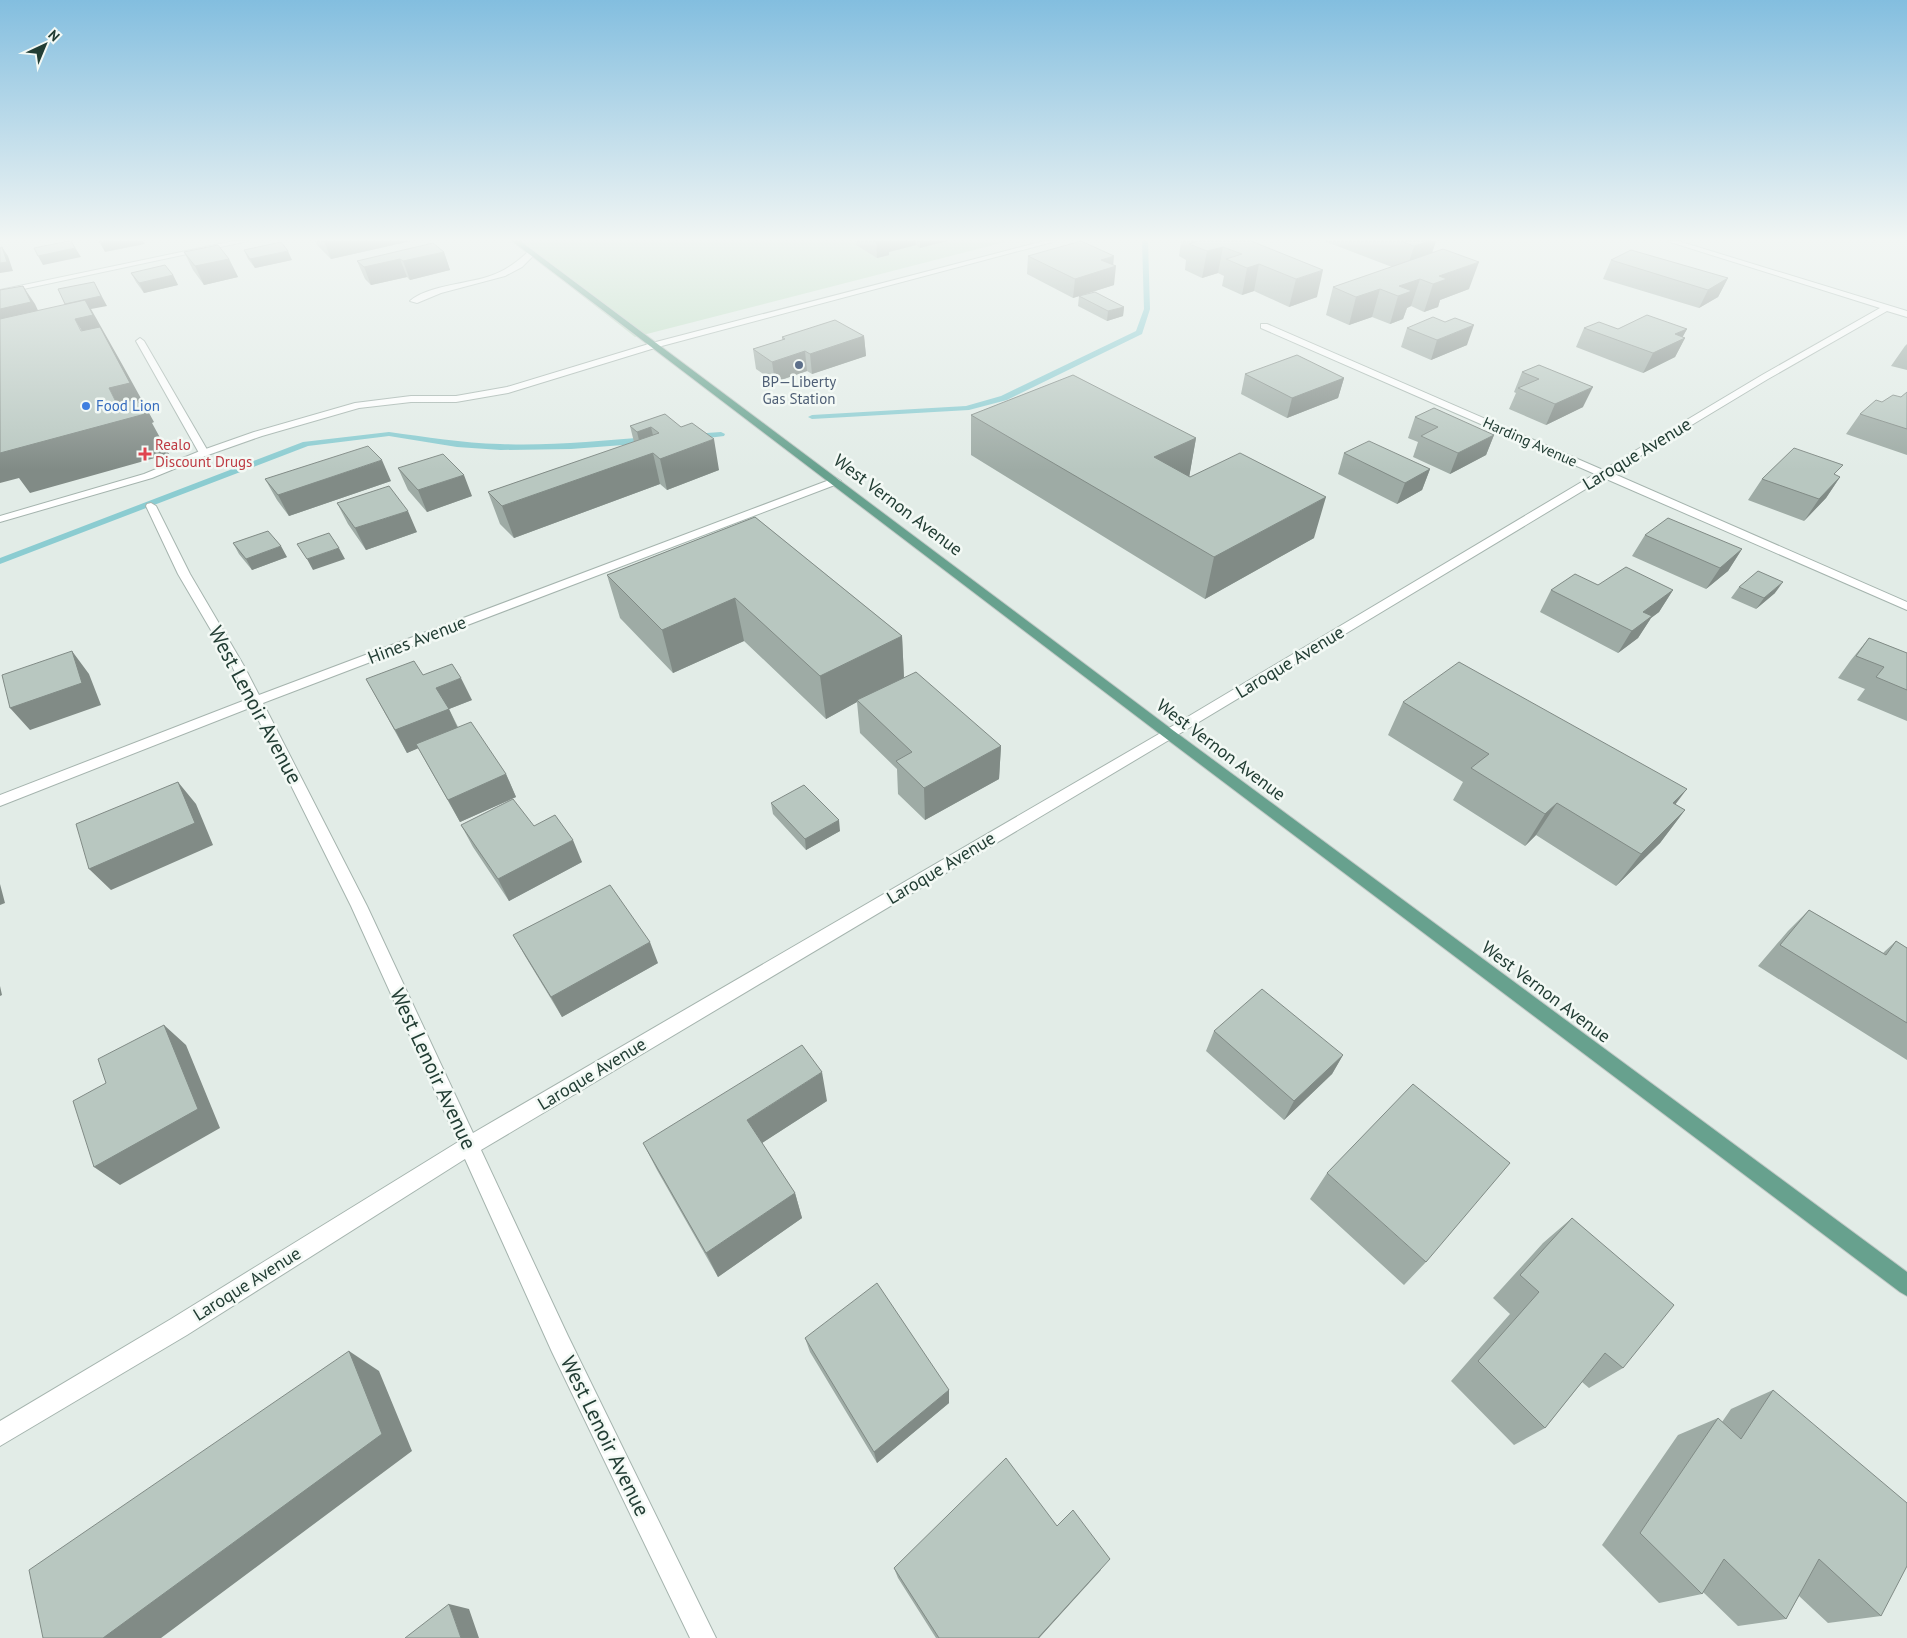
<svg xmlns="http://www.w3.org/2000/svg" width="1907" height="1638" font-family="'PT Sans',sans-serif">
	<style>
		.green { fill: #bcddc2 }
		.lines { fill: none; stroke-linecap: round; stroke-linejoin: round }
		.stream { fill: #8bccd1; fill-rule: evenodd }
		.lane-casing { stroke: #a5b4ae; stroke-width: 2 }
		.street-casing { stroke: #a5b4ae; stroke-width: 2 }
		.primary-casing { stroke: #c1c9c6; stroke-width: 2 }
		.lane { fill: #fff; fill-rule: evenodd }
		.street { fill: #fff; fill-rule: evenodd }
		.primary { fill: #67a18e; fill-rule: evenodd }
		.wall { fill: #9eaba5 }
		.shaded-wall { fill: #818b86 }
		.building { fill: #b8c7c0; stroke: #818b86 }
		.service-dot { fill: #5c6f8a; stroke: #f3f9f5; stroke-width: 2 }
		.shop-dot { fill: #3f7fe0; stroke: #f3f9f5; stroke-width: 2 }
		.health-dot { fill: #e0444e; stroke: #f3f9f5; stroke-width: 2 }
		.labels { text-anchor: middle; stroke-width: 5; stroke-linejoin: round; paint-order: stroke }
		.far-service-label { font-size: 15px; fill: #4e5e75; stroke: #f3f9f5 }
		.far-shop-label { font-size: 15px; fill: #366cbe; stroke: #f3f9f5; text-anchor: start }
		.far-street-label { font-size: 15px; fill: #223d34; stroke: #f3f9f5 }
		.far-health-label { font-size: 15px; fill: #be3a42; stroke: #f3f9f5; text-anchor: start }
		.street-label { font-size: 18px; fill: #223d34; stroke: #f3f9f5 }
		.near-street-label { font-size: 21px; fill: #223d34; stroke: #f3f9f5 }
	</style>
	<rect width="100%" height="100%" fill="#e2ece7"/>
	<path class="green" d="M 512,241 L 1009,241 L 635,337 Z"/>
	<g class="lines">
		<path class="stream" d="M 1142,241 L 1148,241 L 1150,309 L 1142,334 L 1007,400 L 969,410 L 812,419 L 808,417 L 812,415 L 966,406 L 1001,396 L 1136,331 L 1144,309 Z
			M 389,432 C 426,437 462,443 500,444 C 549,446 599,441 649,437 L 653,440 L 649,443 L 571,449 L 501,450 L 457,447 L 389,436 L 308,446 L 0,564 L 0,558 L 303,442 Z
			M 721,432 L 725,434 L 724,436 L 692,440 L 688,437 L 692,434 Z"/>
		<defs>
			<path id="lane" d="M 529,251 L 536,253 L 522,267 L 505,276 L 441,293 L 417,303 L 410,301 C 427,286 465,284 487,277 C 504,272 516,263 529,251 Z
				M 140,338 L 144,341 L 209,453 L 208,455 L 204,456 L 199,453 L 136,341 Z"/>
			<path id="street" d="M 234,241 L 248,241 L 0,294 L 0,290 Z
				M 1044,241 L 1056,241 L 658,347 L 508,393 L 456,402 L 411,402 L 359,408 L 262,436 L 208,455 L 152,478 L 0,522 L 0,516 L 144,474 L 200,451 L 254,432 L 355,403 L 411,396 L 456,396 L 507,387 L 652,343 Z
				M 1667,241 L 1678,241 L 1907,311 L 1907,317 L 1887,311 L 1768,379 L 1612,473 L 1907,602 L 1907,610 L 1604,478 L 1174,737 L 481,1150 L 568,1336 L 716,1638 L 690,1638 L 552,1352 L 465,1159 L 187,1335 L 0,1446 L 0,1421 L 171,1319 L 458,1142 L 351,906 L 252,707 L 0,806 L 0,795 L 248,699 L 232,666 L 178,574 L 146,506 L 147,504 L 151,503 L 156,506 L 190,574 L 244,666 L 259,695 L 832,479 L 836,478 L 841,481 L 840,483 L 263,703 L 367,906 L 473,1133 L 1164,731 L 1595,474 L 1261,328 L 1261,324 L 1267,324 L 1603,470 L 1762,375 L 1880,308 Z"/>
			<path id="primary" d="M 512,241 L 520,241 L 1174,731 L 1907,1272 L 1907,1296 L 1900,1292 L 1164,737 Z"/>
		</defs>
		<use href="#lane" class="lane-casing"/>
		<use href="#street" class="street-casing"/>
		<use href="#primary" class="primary-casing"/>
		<use href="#lane" class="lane"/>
		<use href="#street" class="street"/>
		<use href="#primary" class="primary"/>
	</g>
	<path class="wall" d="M 315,241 L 411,241 L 331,259 L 317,245 Z
		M 855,241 L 947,241 L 920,248 L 916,245 L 889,252 L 889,255 L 877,258 L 856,245 Z
		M 1181,241 L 1251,241 L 1317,297 L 1289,307 L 1254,291 L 1242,295 L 1222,286 L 1224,276 L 1218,273 L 1202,278 L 1185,270 L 1186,260 L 1179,256 Z
		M 1324,241 L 1436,241 L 1432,253 L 1469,289 L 1440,300 L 1438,307 L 1424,312 L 1411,306 L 1407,308 L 1403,319 L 1390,324 L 1372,317 L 1349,325 L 1326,315 L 1333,287 L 1392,267 Z
		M 244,250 L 292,260 L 255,268 L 248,259 Z
		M 184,252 L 229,259 L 238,277 L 204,285 L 193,270 Z
		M 444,252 L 450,270 L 410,280 L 407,277 L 371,285 L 365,279 L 357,261 Z
		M 1028,256 L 1113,265 L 1114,285 L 1073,298 L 1027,274 Z
		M 1611,260 L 1728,278 L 1718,297 L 1699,308 L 1603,279 Z
		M 131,273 L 173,275 L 178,285 L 144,293 L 136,282 Z
		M 1079,296 L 1124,307 L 1123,316 L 1107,321 L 1078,306 Z
		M 1407,328 L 1467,345 L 1431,360 L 1401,347 Z
		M 1584,328 L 1618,329 L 1687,329 L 1682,337 L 1685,338 L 1675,357 L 1643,373 L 1576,347 Z
		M 864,336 L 866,356 L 812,374 L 807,371 L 775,382 L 756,369 L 753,349 L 782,340 L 782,337 Z
		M 1907,344 L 1907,370 L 1891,366 L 1905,346 Z
		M 1539,365 L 1583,407 L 1546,425 L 1509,409 L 1516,393 L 1514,392 L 1522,372 Z
		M 1245,374 L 1344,378 L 1338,398 L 1287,418 L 1241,394 Z
		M 1907,392 L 1907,455 L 1846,434 L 1860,414 L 1882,402 L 1901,397 Z
		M 665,414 L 719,470 L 667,490 L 660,484 L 514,538 L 500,524 L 488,492 L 634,442 L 630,426 Z
		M 971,415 L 1196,438 L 1189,477 L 1314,538 L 1205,599 L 971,455 Z
		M 1415,417 L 1494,435 L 1486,455 L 1450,474 L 1413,457 L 1418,442 L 1408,438 Z
		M 1344,453 L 1430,469 L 1422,490 L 1397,504 L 1338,474 Z
		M 398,468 L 472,496 L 427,512 L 408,490 Z
		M 1835,475 L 1840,477 L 1826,498 L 1804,521 L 1748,500 L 1762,479 Z
		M 265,479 L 391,481 L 289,516 L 277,500 Z
		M 337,503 L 417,532 L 366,550 L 348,524 Z
		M 755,517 L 902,636 L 904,677 L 1001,746 L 999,779 L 925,820 L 898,794 L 897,769 L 860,733 L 857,702 L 826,719 L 744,641 L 673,673 L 620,618 L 607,575 Z
		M 1645,535 L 1742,549 L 1728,571 L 1706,589 L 1632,556 Z
		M 233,543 L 287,557 L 252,570 L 239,554 Z
		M 1598,585 L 1673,590 L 1659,612 L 1651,618 L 1638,638 L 1618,653 L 1540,612 L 1551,590 Z
		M 1739,587 L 1775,593 L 1756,609 L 1731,598 Z
		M 1869,638 L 1907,653 L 1907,721 L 1857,700 L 1865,689 L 1838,678 L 1851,660 Z
		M 423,675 L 472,700 L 449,709 L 458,727 L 506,774 L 516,797 L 460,822 L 418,748 L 407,753 L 366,679 Z
		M 1403,702 L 1675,804 L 1685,810 L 1660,843 L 1616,886 L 1536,835 L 1525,846 L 1453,800 L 1463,782 L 1388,735 Z
		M 771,803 L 840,831 L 806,850 L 773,814 Z
		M 461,825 L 534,826 L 582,862 L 509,901 L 473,847 Z
		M 1809,910 L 1883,953 L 1896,941 L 1907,948 L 1907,1060 L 1758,966 L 1788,931 Z
		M 513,935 L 658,963 L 562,1017 L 525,956 Z
		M 1214,1031 L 1343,1055 L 1332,1074 L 1284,1120 L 1206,1051 Z
		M 827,1101 L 762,1143 L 795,1193 L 802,1218 L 718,1277 L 657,1170 L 643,1143 Z
		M 1327,1173 L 1426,1262 L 1404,1285 L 1310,1199 Z
		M 1572,1218 L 1623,1368 L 1589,1388 L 1582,1382 L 1545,1428 L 1514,1445 L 1451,1381 L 1510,1314 L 1493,1298 L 1543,1243 Z
		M 805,1338 L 949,1390 L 949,1403 L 877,1463 L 810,1352 Z
		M 1773,1390 L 1881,1616 L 1828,1623 L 1799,1596 L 1786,1619 L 1738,1626 L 1703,1592 L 1702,1594 L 1659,1603 L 1602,1545 L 1678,1435 L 1718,1418 L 1722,1422 L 1731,1409 Z
		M 1057,1526 L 1101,1570 L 1039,1638 L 936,1638 L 898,1578 L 894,1568 Z"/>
	<path class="shaded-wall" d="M 71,241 L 81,257 L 43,265 L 38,256 Z
		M 113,241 L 143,241 L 145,244 L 105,252 L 100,243 Z
		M 324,241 L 411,241 L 331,259 Z
		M 876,241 L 915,241 L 916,245 L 889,252 L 889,255 L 877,258 Z
		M 920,241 L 947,241 L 920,248 Z
		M 1429,241 L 1436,241 L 1428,265 L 1406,272 L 1414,246 Z
		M 2,247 L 8,256 L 13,271 L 0,273 L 0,263 Z
		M 1223,247 L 1218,273 L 1202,278 L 1207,251 Z
		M 288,251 L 292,260 L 255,268 L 250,259 Z
		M 444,252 L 450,270 L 410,280 L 403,261 Z
		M 1114,256 L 1113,267 L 1116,266 L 1114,285 L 1073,298 L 1075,279 L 1101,260 Z
		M 229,259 L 238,277 L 204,285 L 195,266 Z
		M 400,259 L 407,277 L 371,285 L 364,267 Z
		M 1479,262 L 1469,289 L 1440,300 L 1438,307 L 1424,312 L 1433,284 L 1439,276 Z
		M 1259,264 L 1254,291 L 1242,295 L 1247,268 Z
		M 1323,270 L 1317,297 L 1289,307 L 1296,279 Z
		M 173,275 L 178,285 L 144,293 L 139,283 Z
		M 1728,278 L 1718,297 L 1699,308 L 1708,290 Z
		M 1420,279 L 1411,306 L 1407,308 L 1403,319 L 1390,324 L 1398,296 L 1399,286 Z
		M 94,282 L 107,306 L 91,309 L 122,364 L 154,422 L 152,423 L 169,454 L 30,493 L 19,478 L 0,483 L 0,443 L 117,404 L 109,388 L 105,369 L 71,313 Z
		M 23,286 L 35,304 L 43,321 L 0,323 L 0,309 Z
		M 1380,289 L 1372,317 L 1349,325 L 1356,297 Z
		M 1124,307 L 1123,316 L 1107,321 L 1108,311 Z
		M 1474,325 L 1467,345 L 1431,360 L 1437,340 Z
		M 1687,329 L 1681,340 L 1685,338 L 1675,357 L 1643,373 L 1653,353 L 1675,334 Z
		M 864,336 L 866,356 L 812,374 L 810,354 Z
		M 805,351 L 807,371 L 775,382 L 772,362 Z
		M 1344,378 L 1338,398 L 1287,418 L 1292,398 Z
		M 1593,387 L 1583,407 L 1546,425 L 1555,404 Z
		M 651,427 L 658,457 L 653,453 L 660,484 L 514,538 L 502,506 L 643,456 L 637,432 Z
		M 1494,435 L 1486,455 L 1450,474 L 1458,453 Z
		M 1196,438 L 1189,478 L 1154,457 Z
		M 714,439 L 719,470 L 667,490 L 660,459 Z
		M 382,460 L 391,481 L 289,516 L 278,495 Z
		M 1430,469 L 1422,490 L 1397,504 L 1405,483 Z
		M 464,475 L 472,496 L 427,512 L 418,490 Z
		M 1840,477 L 1826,498 L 1804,521 L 1819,499 Z
		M 1326,497 L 1314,538 L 1205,599 L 1214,557 Z
		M 408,511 L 417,532 L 366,550 L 355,528 Z
		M 281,546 L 287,557 L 252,570 L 246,559 Z
		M 339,548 L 345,559 L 313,570 L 307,559 Z
		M 1742,549 L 1728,571 L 1706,589 L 1720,568 Z
		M 1783,582 L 1775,593 L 1756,609 L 1764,598 Z
		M 1673,590 L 1659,612 L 1651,618 L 1638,638 L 1618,653 L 1643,612 Z
		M 735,598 L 744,641 L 673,673 L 662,630 Z
		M 902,636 L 904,679 L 857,700 L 857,702 L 826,719 L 820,676 Z
		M 72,651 L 89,674 L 101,705 L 30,730 L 10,708 Z
		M 461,678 L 472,700 L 449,709 L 459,731 L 407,753 L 395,730 L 436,688 Z
		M 1001,746 L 999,779 L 925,820 L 924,788 Z
		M 506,774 L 516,797 L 460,822 L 448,800 Z
		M 178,782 L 196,804 L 213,845 L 111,890 L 89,869 Z
		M 1687,789 L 1662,822 L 1673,803 Z
		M 1557,803 L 1536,835 L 1525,846 L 1545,814 Z
		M 1685,810 L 1660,843 L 1616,886 L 1641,854 Z
		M 839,820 L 840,831 L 806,850 L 805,839 Z
		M 573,840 L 582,862 L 509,901 L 498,879 Z
		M 0,884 L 5,903 L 0,905 Z
		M 650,942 L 658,963 L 562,1017 L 551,997 Z
		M 0,986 L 2,995 L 0,996 Z
		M 164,1025 L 186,1045 L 220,1128 L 120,1185 L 94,1167 Z
		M 1343,1055 L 1332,1074 L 1284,1120 L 1294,1101 Z
		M 822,1072 L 827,1101 L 756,1147 L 747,1120 Z
		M 795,1193 L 802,1218 L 718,1277 L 706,1253 Z
		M 349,1351 L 379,1371 L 412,1451 L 161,1638 L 103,1638 Z
		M 949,1390 L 949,1403 L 877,1463 L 874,1452 Z
		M 1110,1559 L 1039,1638 L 1038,1638 Z
		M 449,1604 L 469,1609 L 479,1638 L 461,1638 Z"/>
	<path class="building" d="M 69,241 L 71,241 L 75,248 L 38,256 L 34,248 Z
		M 99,241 L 113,241 L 100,243 Z
		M 1081,241 L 1114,256 L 1101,260 L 1116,266 L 1075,279 L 1028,256 Z
		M 1198,241 L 1251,241 L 1323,270 L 1296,279 L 1259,264 L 1247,268 L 1226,259 L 1242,254 L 1223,247 L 1207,251 L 1189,244 Z
		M 1401,241 L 1429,241 L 1414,246 Z
		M 281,242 L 288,251 L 250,259 L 244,250 Z
		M 433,243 L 444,252 L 403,261 L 400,259 L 364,267 L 357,261 Z
		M 218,245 L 229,259 L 195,266 L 184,252 Z
		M 2,247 L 7,262 L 0,263 L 0,248 Z
		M 1443,249 L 1479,262 L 1439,276 L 1447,279 L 1433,284 L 1420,279 L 1399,286 L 1412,291 L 1398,296 L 1380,289 L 1356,297 L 1333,287 Z
		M 1631,250 L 1728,278 L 1708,290 L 1611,260 Z
		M 165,265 L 173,275 L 139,283 L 131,273 Z
		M 94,282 L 101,296 L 65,304 L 58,289 Z
		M 23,286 L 31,302 L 0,309 L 0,290 Z
		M 1095,292 L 1124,307 L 1108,311 L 1079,296 Z
		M 85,300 L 93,315 L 75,319 L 81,331 L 100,327 L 130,383 L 109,388 L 117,404 L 137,399 L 145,414 L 0,453 L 0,319 Z
		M 1647,315 L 1687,329 L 1675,334 L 1685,338 L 1653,353 L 1584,328 L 1599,322 L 1618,329 Z
		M 1433,317 L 1445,322 L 1455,318 L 1474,325 L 1437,340 L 1407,328 Z
		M 835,320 L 864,336 L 810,354 L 805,351 L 772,362 L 753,349 L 785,339 L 782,337 Z
		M 1297,355 L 1344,378 L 1292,398 L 1245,374 Z
		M 1539,365 L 1593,387 L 1555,404 L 1518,388 L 1539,379 L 1522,372 Z
		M 1073,375 L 1196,438 L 1154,457 L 1190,477 L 1240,453 L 1326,497 L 1214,557 L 971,415 Z
		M 1907,392 L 1907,429 L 1860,414 L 1876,400 L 1882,402 L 1893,395 L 1901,397 Z
		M 1434,408 L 1494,435 L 1458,453 L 1421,436 L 1438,427 L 1415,417 Z
		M 665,414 L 681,427 L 692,423 L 714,439 L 660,459 L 653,453 L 502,506 L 488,492 L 659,433 L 651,427 L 637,432 L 630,426 Z
		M 1369,441 L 1430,469 L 1405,483 L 1344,453 Z
		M 368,446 L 382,460 L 278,495 L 265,479 Z
		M 1794,448 L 1843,465 L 1834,474 L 1840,477 L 1819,499 L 1762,479 Z
		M 443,454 L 464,475 L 418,490 L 398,468 Z
		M 389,486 L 408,511 L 355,528 L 337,503 Z
		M 755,517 L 902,636 L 820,676 L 735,598 L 662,630 L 607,575 Z
		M 1668,518 L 1742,549 L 1720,568 L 1645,535 Z
		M 268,531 L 281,546 L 246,559 L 233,543 Z
		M 329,533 L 339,548 L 307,559 L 297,544 Z
		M 1626,567 L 1673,590 L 1643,612 L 1652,616 L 1632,631 L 1551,590 L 1575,574 L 1598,585 Z
		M 1758,571 L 1783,582 L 1764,598 L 1739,587 Z
		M 1869,638 L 1907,653 L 1907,690 L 1876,677 L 1884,667 L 1856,656 Z
		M 72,651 L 82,683 L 10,708 L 2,675 Z
		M 414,661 L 423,675 L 452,664 L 461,678 L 436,688 L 449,709 L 395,730 L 366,679 Z
		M 1459,662 L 1687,789 L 1673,803 L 1685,810 L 1641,854 L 1557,803 L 1545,814 L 1471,768 L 1489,754 L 1403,702 Z
		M 916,672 L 1001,746 L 924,788 L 896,761 L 912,752 L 857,700 Z
		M 471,722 L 506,774 L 448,800 L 416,744 Z
		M 178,782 L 195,823 L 89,869 L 76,824 Z
		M 804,785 L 839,820 L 805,839 L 771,803 Z
		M 513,799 L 534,826 L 555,815 L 573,840 L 498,879 L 461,825 Z
		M 610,885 L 650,942 L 551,997 L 513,935 Z
		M 1809,910 L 1886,955 L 1896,941 L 1907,948 L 1907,1023 L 1780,945 Z
		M 1262,989 L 1343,1055 L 1294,1101 L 1214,1031 Z
		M 164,1025 L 198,1109 L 94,1167 L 73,1101 L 106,1083 L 98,1059 Z
		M 802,1045 L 822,1072 L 747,1120 L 795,1193 L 706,1253 L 643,1143 Z
		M 1413,1084 L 1510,1163 L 1426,1262 L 1327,1173 Z
		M 1572,1218 L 1674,1305 L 1623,1368 L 1605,1353 L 1545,1428 L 1478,1361 L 1539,1292 L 1520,1275 Z
		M 877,1283 L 949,1390 L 874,1452 L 805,1338 Z
		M 349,1351 L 382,1434 L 103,1638 L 43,1638 L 29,1570 Z
		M 1773,1390 L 1907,1503 L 1907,1566 L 1881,1616 L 1819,1559 L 1786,1619 L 1724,1559 L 1702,1594 L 1640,1533 L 1718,1418 L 1741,1439 Z
		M 1006,1458 L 1057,1526 L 1073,1510 L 1110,1559 L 1038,1638 L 939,1638 L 894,1568 Z
		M 449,1604 L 461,1638 L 405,1638 Z"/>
	<linearGradient id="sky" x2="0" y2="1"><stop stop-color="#83bedf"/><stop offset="0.51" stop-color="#f2f6f4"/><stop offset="1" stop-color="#f2f6f4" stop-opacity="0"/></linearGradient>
	<rect width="1907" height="470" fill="url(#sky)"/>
	<circle class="service-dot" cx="799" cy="365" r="5"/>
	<circle class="shop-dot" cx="86" cy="406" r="5"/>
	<path class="health-dot" d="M142.5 446.5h5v5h5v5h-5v5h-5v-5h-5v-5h5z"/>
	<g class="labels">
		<g class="far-service-label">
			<text x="799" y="387">BP—Liberty<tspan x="799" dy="17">Gas Station</tspan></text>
		</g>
		<g class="far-shop-label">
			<text x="96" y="411">Food Lion</text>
		</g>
		<g class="far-street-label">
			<text transform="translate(1530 442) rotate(24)" y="5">Harding Avenue</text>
		</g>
		<g class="far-health-label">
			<text x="155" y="450">Realo<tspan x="155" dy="17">Discount Drugs</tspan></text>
		</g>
		<g class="street-label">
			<text transform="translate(1637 454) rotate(-31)" y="6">Laroque Avenue</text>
			<text transform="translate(898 505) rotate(37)" y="6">West Vernon Avenue</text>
			<text transform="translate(417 640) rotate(-21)" y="6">Hines Avenue</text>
			<text transform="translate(1290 662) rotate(-31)" y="6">Laroque Avenue</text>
			<text transform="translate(1221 750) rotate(37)" y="6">West Vernon Avenue</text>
			<text transform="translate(941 868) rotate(-31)" y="6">Laroque Avenue</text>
			<text transform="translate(1546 992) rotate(37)" y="6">West Vernon Avenue</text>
			<text transform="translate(592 1074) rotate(-31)" y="6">Laroque Avenue</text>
			<text transform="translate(247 1284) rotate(-32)" y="6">Laroque Avenue</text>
		</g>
		<g class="near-street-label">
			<text transform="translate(255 705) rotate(62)" y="7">West Lenoir Avenue</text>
			<text transform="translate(433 1069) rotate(65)" y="7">West Lenoir Avenue</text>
			<text transform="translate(605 1436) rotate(64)" y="7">West Lenoir Avenue</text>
		</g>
	</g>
	<g transform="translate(45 45) rotate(44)" stroke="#f3f9f5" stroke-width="4" paint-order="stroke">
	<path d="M0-4L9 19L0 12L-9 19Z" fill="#223d34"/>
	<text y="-8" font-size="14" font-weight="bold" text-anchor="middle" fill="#223d34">N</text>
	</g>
</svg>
